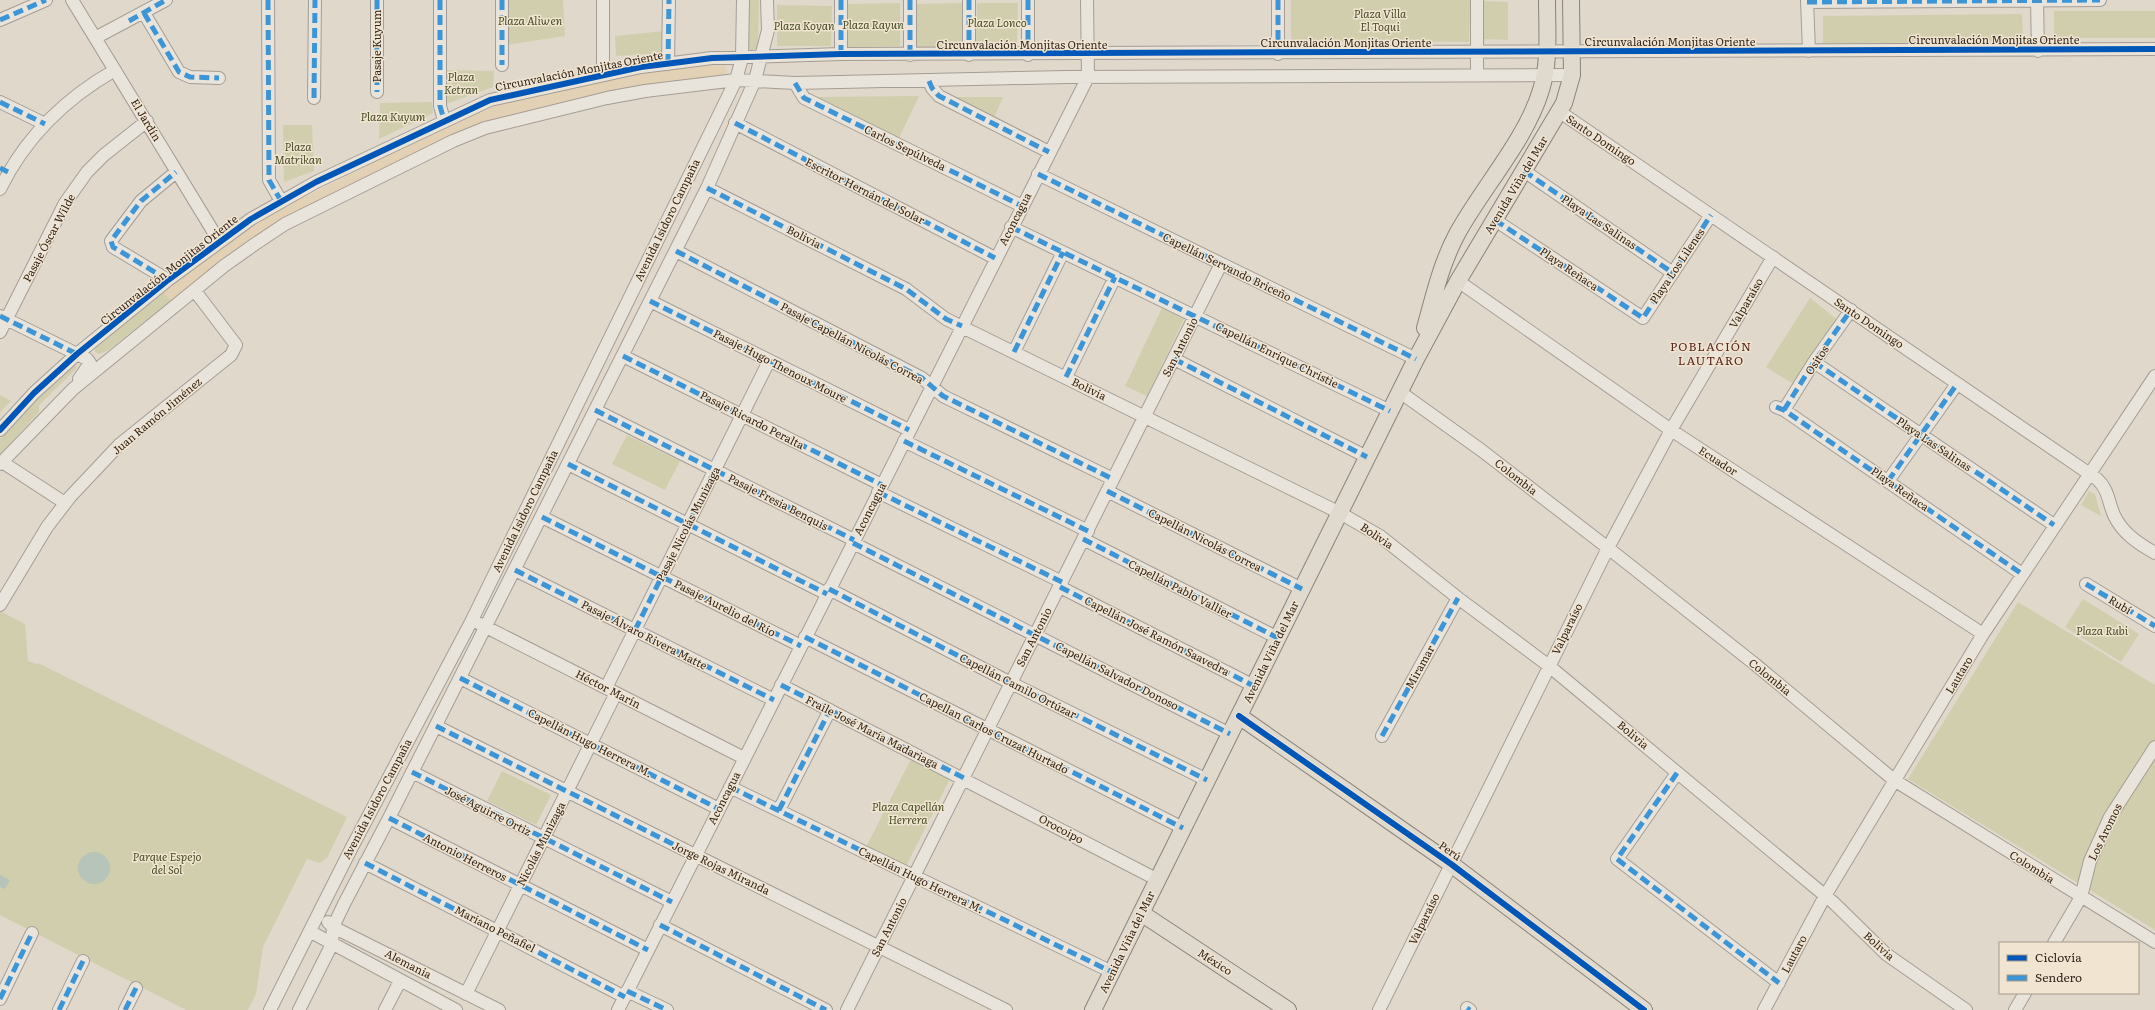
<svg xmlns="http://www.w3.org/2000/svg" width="2155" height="1010" font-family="Literata,serif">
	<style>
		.green { fill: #d1ceae }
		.sand { fill: #e2d1b4 }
		.water { fill: #b6c4ba }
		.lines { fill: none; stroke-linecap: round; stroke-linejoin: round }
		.minor-casing { stroke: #a59d94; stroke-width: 14 }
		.major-casing { stroke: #8b837b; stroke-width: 18 }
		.minor { stroke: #e8e4dc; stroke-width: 12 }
		.major { stroke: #e0d9ce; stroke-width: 16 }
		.quiet { stroke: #3d95d5; stroke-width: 5; stroke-dasharray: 10 5; stroke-linecap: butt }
		.cycleway-casing { stroke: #f1e5d1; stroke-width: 8 }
		.cycleway { stroke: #0057b8; stroke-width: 6 }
		.labels { text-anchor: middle; stroke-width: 3; stroke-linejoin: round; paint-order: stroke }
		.park-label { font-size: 11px; font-style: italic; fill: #474d26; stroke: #f1e5d1 }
		.street-label { font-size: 11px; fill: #33261e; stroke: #f1e5d1 }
		.neighbourhood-label { font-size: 12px; letter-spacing: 1px; fill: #5b2921; stroke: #f1e5d1 }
	</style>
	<rect width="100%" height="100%" fill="#e0d8cb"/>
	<path class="green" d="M 507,0 L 563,0 L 565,36 L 507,45 Z
		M 748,0 L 759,0 L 758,43 L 758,48 L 751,50 L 748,48 Z
		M 1291,0 L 1470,0 L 1469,42 L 1291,41 Z
		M 1482,1 L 1508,2 L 1508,40 L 1482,39 Z
		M 900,3 L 900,46 L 846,47 L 846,4 Z
		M 962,3 L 962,47 L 915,47 L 914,4 Z
		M 977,3 L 1018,3 L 1017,44 L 976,43 Z
		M 777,5 L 832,6 L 831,46 L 777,46 Z
		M 2054,11 L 2155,11 L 2155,38 L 2054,38 Z
		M 2022,14 L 2023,41 L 1823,44 L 1823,16 Z
		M 664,31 L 663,53 L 616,56 L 615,36 Z
		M 447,70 L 494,71 L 493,87 L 446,104 Z
		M 919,96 L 899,138 L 817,97 Z
		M 952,97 L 1003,97 L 994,118 Z
		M 432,102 L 433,113 L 379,139 L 380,103 Z
		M 283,125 L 312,125 L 314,171 L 284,182 Z
		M 163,292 L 171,301 L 107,351 L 99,354 L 95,352 L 95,347 Z
		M 1810,298 L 1839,321 L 1793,384 L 1766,367 Z
		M 1163,306 L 1185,317 L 1147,396 L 1125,386 Z
		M 75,363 L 77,368 L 39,405 L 39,412 L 0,454 L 0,439 L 58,377 Z
		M 0,395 L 11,401 L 0,412 Z
		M 627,435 L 680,461 L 665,490 L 612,464 Z
		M 2089,491 L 2095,494 L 2101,516 L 2081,505 Z
		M 2083,599 L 2139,634 L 2121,662 L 2065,627 Z
		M 2018,602 L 2155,685 L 2155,930 L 1908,779 Z
		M 0,611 L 25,624 L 28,661 L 36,664 L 38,663 L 347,817 L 327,858 L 320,863 L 307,859 L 263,947 L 256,994 L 248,1010 L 186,1010 L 0,915 Z
		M 911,759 L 950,779 L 905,868 L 866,847 Z
		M 502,771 L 551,795 L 536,825 L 487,801 Z"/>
	<path class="sand" d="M 725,65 L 727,72 L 723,77 L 642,85 L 602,92 L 479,123 L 417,153 L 228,257 L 171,301 L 163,292 L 235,236 L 275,212 L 466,116 L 506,102 L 620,76 L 685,67 Z"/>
	<path class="water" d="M78 868a16 16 0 1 1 32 0a16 16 0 1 1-32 0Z
		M 0,875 L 10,880 L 5,889 L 0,887 Z"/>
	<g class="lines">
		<defs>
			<path id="minor" d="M 72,0 L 219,241
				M 268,0 L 269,180 L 281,201
				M 377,0 L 377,92
				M 440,0 L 440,106 L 444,120
				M 502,0 L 502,65
				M 603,0 L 603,75
				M 841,0 L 841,54
				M 910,0 L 910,55
				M 969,0 L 969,55
				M 1028,0 L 1028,55
				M 1278,0 L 1278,54
				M 1477,0 L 1477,75
				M 1807,0 L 1809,51
				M 2037,0 L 2038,51
				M 1807,2 L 2100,0
				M 144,13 L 179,72 L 190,77 L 219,78
				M 0,20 L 46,0
				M 95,38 L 166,0
				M 668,64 L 669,0
				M 929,81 L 932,88 L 939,96 L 1049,152
				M 795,83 L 804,98 L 1022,206
				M 314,98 L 315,0
				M 0,102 L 45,124
				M 1560,112 L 2097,479 C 2109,490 2108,502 2114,515 C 2122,533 2139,544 2155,553
				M 735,123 L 995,258
				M 1524,171 L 1673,273
				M 1038,174 L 1416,359
				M 707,188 L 906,289 L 946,319 L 1340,513 L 1380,536 L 1458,598 L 1549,666 L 1834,903 L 1886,954 L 1966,1010
				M 0,189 C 25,138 66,98 115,70
				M 1495,220 L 1643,318 L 1711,215
				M 1011,227 L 1390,411
				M 676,251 L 922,378 L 943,396 L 1113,479
				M 168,280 L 113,247 L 111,241 L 141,201 L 176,172
				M 1458,281 L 1671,430 L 1983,634
				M 650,301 L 909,430
				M 0,316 L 87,359 L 90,363 L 79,379
				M 0,332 L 65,203 L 87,172 L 104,155 L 147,121
				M 1014,352 L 1063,252
				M 623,356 L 882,485
				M 1174,359 L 1367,457
				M 1814,362 L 2054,525
				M 1066,377 L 1115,277
				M 1400,392 L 1481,450 L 1608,548 L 1756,665 L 1894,780 L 2155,942
				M 1776,407 L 1784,410 L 2022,574
				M 595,410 L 854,540
				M 1784,410 L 1814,362 L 1851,310
				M 0,430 L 34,393 L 77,354 L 168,280 L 251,219 L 316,182 L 490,100 L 641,67 L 681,62 L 712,58 L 841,54 L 2155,49
				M 904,441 L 1088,531
				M 2,462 L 65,503
				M 0,464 L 73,389 L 224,266 L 255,244 L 285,224 L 453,141 L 485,128 L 607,98 L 645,91 L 736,80 L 795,83 L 1067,77 L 1572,75
				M 568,464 L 827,594
				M 1888,481 L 1957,384
				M 1107,491 L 1302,589
				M 878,492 L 1062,582
				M 542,517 L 801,646
				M 1083,539 L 1278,638
				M 853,543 L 1230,734
				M 515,570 L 774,700
				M 2086,584 L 2155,626
				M 1060,587 L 1254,686
				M 829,589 L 1011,683 L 1207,780
				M 0,605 L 47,527 L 70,497 L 119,445 L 231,355 L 236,345 L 195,291
				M 480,624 L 744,758
				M 805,637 L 1183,828
				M 460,678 L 719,809
				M 781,685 L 1158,880
				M 606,688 L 769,361
				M 436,726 L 1006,1010
				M 1382,736 L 1458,598
				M 412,772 L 672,902
				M 1677,773 L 1617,859 L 1779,983
				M 730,787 L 1112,972
				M 779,810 L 830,710
				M 389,818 L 648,950
				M 365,863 L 625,997
				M 328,922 L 333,927 L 499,1010
				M 660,925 L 826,1010
				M 311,932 L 456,1010
				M 2054,943 L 2081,897 L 2090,861 L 2110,817 L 2155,747
				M 627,991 L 667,1010
				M 466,994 L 616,693
				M 0,999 L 32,933
				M 1467,1008 L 1470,1010
				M 59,1010 L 83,961
				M 125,1010 L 136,988
				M 270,1010 L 351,849 L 472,620 L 736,80 L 742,58 L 743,0
				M 299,1010 L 332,944 L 333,927 L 344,904 L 389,818 L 707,188 L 755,80 L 768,30 L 767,0
				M 385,1010 L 400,981
				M 618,1010 L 1088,77 L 1087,0
				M 847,1010 L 1221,264
				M 1379,1010 L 1608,548 L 1671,430 L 1773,257
				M 1764,1010 L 1825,896 L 1983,634 L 2155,376
				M 2015,1010 L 2025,993"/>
			<path id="major" d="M 1425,328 C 1434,296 1441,264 1457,234 C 1482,188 1526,140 1541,90 C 1550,62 1547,30 1547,0
				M 1239,716 L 1451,864 L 1644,1010
				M 1141,913 L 1288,1010
				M 1093,1010 L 1416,359 L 1458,281 L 1564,103 L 1572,75 L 1571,0"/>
		</defs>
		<use href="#minor" class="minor-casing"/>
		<use href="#major" class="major-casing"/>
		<use href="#minor" class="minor"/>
		<use href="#major" class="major"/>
		<path class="quiet" d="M 268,0 L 269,180 L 281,201
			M 377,0 L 377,92
			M 440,0 L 440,106 L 444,120
			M 502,0 L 502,65
			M 841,0 L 841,54
			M 910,0 L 910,55
			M 969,0 L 969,55
			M 1028,0 L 1028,55
			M 1278,0 L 1278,54
			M 1807,2 L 2100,0
			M 144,13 L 179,72 L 190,77 L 219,78
			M 0,20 L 46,0
			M 129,21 L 166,0
			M 668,64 L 669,0
			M 929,81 L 932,88 L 939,96 L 1049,152
			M 795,83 L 804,98 L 1022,206
			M 314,98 L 315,0
			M 0,102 L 45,124
			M 735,123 L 995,258
			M 0,168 L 8,172
			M 1524,171 L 1673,273
			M 1038,174 L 1416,359
			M 707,188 L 906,289 L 946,319 L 962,326
			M 1495,220 L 1643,318 L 1711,215
			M 1011,227 L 1390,411
			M 676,251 L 922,378 L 943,396 L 1113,479
			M 168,280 L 113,247 L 111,241 L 141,201 L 176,172
			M 650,301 L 909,430
			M 0,316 L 77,354
			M 1014,352 L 1063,252
			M 623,356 L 882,485
			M 1174,359 L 1367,457
			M 1814,362 L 2054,525
			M 1066,377 L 1115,277
			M 1776,407 L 1784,410 L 2022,574
			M 595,410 L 854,540
			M 1784,410 L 1814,362 L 1851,310
			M 904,441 L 1088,531
			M 568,464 L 827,594
			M 1888,481 L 1957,384
			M 1107,491 L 1302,589
			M 878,492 L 1062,582
			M 542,517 L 801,646
			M 1083,539 L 1278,638
			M 853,543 L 1230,734
			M 515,570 L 774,700
			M 2086,584 L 2155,626
			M 1060,587 L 1254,686
			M 829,589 L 1011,683 L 1207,780
			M 635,630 L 715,470
			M 805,637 L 1183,828
			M 460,678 L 719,809
			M 781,685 L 964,778
			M 436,726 L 695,855
			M 1382,736 L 1458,598
			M 412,772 L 672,902
			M 1677,773 L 1617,859 L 1779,983
			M 730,787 L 1112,972
			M 779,810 L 830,710
			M 389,818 L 648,950
			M 365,863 L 625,997
			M 660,925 L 826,1010
			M 627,991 L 667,1010
			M 0,999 L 32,933
			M 1467,1008 L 1470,1010
			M 59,1010 L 83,961
			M 125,1010 L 136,988"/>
		<defs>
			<path id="cycleway" d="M 0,430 L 34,393 L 77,354 L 168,280 L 251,219 L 316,182 L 490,100 L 641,67 L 681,62 L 712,58 L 841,54 L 2155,49
				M 1239,716 L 1451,864 L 1644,1010"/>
		</defs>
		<use href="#cycleway" class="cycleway-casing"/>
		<use href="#cycleway" class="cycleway"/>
	</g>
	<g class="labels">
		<g class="park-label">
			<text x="1380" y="18">Plaza Villa<tspan x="1380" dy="13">El Toqui</tspan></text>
			<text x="530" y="25">Plaza Aliwen</text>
			<text x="997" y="27">Plaza Lonco</text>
			<text x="873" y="29">Plaza Rayun</text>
			<text x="804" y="30">Plaza Koyan</text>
			<text x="461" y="81">Plaza<tspan x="461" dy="13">Ketran</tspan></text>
			<text x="393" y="121">Plaza Kuyum</text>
			<text x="298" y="151">Plaza<tspan x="298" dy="13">Matrikan</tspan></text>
			<text x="2102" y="635">Plaza Rubi</text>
			<text x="908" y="811">Plaza Capellán<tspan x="908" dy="13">Herrera</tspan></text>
			<text x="167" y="861">Parque Espejo<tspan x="167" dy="13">del Sol</tspan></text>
		</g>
		<g class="street-label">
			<text x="1994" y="44">Circunvalación Monjitas Oriente</text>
			<text x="1670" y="46">Circunvalación Monjitas Oriente</text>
			<text x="1346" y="47">Circunvalación Monjitas Oriente</text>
			<text x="1022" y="49">Circunvalación Monjitas Oriente</text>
			<text transform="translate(377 46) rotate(-90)" y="4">Pasaje Kuyum</text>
			<text transform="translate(579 71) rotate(-11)" y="4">Circunvalación Monjitas Oriente</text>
			<text transform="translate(146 120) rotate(59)" y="4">El Jardín</text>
			<text transform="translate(1601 140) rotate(34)" y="4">Santo Domingo</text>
			<text transform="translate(905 148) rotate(26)" y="4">Carlos Sepúlveda</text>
			<text transform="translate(1516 185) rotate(-59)" y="4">Avenida Viña del Mar</text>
			<text transform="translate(865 191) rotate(27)" y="4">Escritor Hernán del Solar</text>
			<text transform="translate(1015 219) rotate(-63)" y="4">Aconcagua</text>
			<text transform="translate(667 220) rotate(-64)" y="4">Avenida Isidoro Campaña</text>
			<text transform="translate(1599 222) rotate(34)" y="4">Playa Las Salinas</text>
			<text transform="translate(804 237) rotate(27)" y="4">Bolivia</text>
			<text transform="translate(49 238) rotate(-62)" y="4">Pasaje Óscar Wilde</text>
			<text transform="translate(1677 266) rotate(-56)" y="4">Playa Los Lilenes</text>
			<text transform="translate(1227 267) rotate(26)" y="4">Capellán Servando Briceño</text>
			<text transform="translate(1569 269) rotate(34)" y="4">Playa Reñaca</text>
			<text transform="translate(169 270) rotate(-38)" y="4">Circunvalación Monjitas Oriente</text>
			<text transform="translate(1746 303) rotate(-60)" y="4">Valparaíso</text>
			<text transform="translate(1869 323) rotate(34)" y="4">Santo Domingo</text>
			<text transform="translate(852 343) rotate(28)" y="4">Pasaje Capellán Nicolás Correa</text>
			<text transform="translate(1180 347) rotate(-63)" y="4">San Antonio</text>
			<text transform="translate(1277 355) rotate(26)" y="4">Capellán Enrique Christie</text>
			<text transform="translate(1817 360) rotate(-56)" y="4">Ositos</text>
			<text transform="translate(780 366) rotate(27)" y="4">Pasaje Hugo Thenoux Moure</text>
			<text transform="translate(1089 389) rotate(26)" y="4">Bolivia</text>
			<text transform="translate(157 416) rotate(-40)" y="4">Juan Ramón Jiménez</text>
			<text transform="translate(752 420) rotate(27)" y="4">Pasaje Ricardo Peralta</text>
			<text transform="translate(1934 444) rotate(34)" y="4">Playa Las Salinas</text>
			<text transform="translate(1718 461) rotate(33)" y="4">Ecuador</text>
			<text transform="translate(1516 477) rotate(38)" y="4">Colombia</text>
			<text transform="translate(1900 489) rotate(35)" y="4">Playa Reñaca</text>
			<text transform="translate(778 502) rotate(27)" y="4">Pasaje Fresia Benquis</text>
			<text transform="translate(870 509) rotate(-63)" y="4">Aconcagua</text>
			<text transform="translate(525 511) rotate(-64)" y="4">Avenida Isidoro Campaña</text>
			<text transform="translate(688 524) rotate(-63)" y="4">Pasaje Nicolás Munizaga</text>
			<text transform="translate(1377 536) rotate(34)" y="4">Bolivia</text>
			<text transform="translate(1205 540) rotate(27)" y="4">Capellán Nicolás Correa</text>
			<text transform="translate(1180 589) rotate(27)" y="4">Capellán Pablo Vallier</text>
			<text transform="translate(2120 605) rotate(31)" y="4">Rubí</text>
			<text transform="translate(725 608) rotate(27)" y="4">Pasaje Aurelio del Río</text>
			<text transform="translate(1567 629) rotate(-64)" y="4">Valparaíso</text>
			<text transform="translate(644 635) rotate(27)" y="4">Pasaje Álvaro Rivera Matte</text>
			<text transform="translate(1157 636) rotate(27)" y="4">Capellán José Ramón Saavedra</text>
			<text transform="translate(1034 637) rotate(-63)" y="4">San Antonio</text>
			<text transform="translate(1271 652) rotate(-64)" y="4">Avenida Viña del Mar</text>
			<text transform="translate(1420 667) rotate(-61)" y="4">Miramar</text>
			<text transform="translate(1959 675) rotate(-59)" y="4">Lautaro</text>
			<text transform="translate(1117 676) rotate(27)" y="4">Capellán Salvador Donoso</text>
			<text transform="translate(1770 677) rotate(39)" y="4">Colombia</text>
			<text transform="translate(1018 686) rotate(27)" y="4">Capellán Camilo Ortúzar</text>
			<text transform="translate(608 689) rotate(27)" y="4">Héctor Marín</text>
			<text transform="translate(872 732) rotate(27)" y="4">Fraile José María Madariaga</text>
			<text transform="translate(994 733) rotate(27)" y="4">Capellan Carlos Cruzat Hurtado</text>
			<text transform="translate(1633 735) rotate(40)" y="4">Bolivia</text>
			<text transform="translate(590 743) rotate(27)" y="4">Capellán Hugo Herrera M.</text>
			<text transform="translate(724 798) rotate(-63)" y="4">Aconcagua</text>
			<text transform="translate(377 799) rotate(-62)" y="4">Avenida Isidoro Campaña</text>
			<text transform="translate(488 811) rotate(27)" y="4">José Aguirre Ortiz</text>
			<text transform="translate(1061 829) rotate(28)" y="4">Orocoipo</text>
			<text transform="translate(2105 832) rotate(-64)" y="4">Los Aromos</text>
			<text transform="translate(541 844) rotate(-63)" y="4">Nicolás Munizaga</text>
			<text transform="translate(1450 851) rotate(35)" y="4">Perú</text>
			<text transform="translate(465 857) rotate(27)" y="4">Antonio Herreros</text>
			<text transform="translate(2032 867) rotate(32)" y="4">Colombia</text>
			<text transform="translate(721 868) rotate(26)" y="4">Jorge Rojas Miranda</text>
			<text transform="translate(921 880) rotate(26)" y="4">Capellán Hugo Herrera M.</text>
			<text transform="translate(1424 919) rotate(-64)" y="4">Valparaíso</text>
			<text transform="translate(889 927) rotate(-63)" y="4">San Antonio</text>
			<text transform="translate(495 929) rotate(27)" y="4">Mariano Peñafiel</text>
			<text transform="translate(1127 942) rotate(-64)" y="4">Avenida Viña del Mar</text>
			<text transform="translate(1879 946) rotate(42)" y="4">Bolivia</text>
			<text transform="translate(1794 954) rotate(-62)" y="4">Lautaro</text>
			<text transform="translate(1215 962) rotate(33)" y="4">México</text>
			<text transform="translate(408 964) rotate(27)" y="4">Alemania</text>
		</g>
		<g class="neighbourhood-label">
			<text x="1711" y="351">POBLACIÓN<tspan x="1711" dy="14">LAUTARO</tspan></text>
		</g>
	</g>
	<rect x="1999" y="942" width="140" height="52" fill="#f1e5d1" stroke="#a59989"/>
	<rect x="2007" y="955" width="20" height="6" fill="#0057b8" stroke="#a59989"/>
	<text x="2035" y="962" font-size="12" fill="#33261e">Ciclovía</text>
	<rect x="2007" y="975" width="20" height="6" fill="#3d95d5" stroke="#a59989"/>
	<text x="2035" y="982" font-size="12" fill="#33261e">Sendero</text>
</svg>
